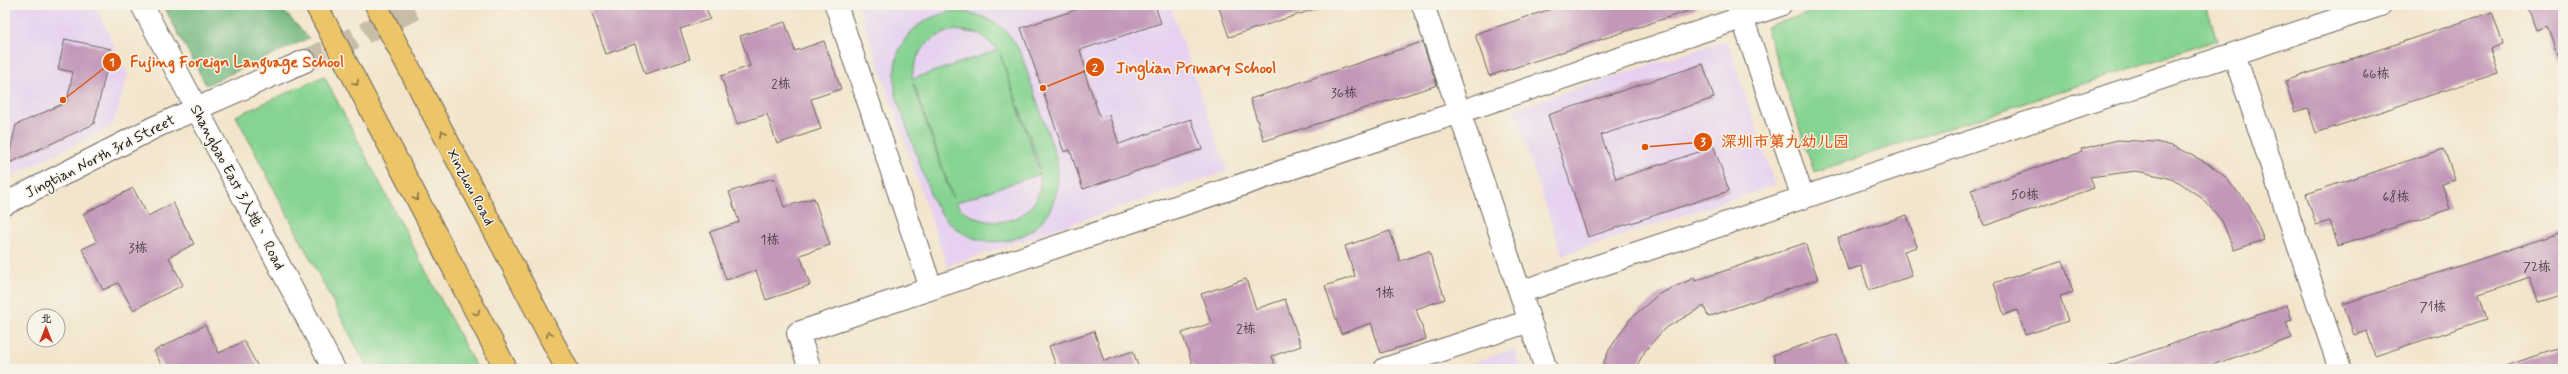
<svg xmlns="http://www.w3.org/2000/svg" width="2568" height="374" font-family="Mynerve,'LXGW WenKai TC',sans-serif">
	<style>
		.built { fill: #e6d2f0 }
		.green { fill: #87d492; stroke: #527857; fill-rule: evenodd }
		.forest { fill: #6db67c; stroke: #44694c }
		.building { fill: #c297b8 }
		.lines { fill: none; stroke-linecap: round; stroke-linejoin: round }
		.minor-tunnel { stroke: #c8bda9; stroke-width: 22; stroke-dasharray: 22 11; stroke-linecap: butt }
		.minor-casing { stroke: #67625a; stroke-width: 24 }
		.major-casing { stroke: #67625a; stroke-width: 24 }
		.minor { stroke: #fff; stroke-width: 22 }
		.major { stroke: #ecc569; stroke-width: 22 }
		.oneway { stroke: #847042 }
		.labels { text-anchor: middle; stroke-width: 3; stroke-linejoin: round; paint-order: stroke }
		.number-label { font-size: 13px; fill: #463b43 }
		.street-label { font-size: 15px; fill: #1c1c1c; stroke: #f7f3e8 }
		.leader { fill: none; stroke: #de560d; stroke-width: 1.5 }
		.callout-dot { fill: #de560d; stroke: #f7f3e8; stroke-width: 1.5 }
		.mark-label { font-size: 12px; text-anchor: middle; font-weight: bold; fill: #fff }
		.callout-label { font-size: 16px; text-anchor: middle; font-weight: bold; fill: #de560d; stroke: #f7f3e8; stroke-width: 3; stroke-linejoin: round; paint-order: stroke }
	</style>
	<rect width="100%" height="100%" fill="#f7f3e8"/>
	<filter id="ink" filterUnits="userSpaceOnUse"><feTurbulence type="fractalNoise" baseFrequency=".025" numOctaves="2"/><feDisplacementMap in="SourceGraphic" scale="8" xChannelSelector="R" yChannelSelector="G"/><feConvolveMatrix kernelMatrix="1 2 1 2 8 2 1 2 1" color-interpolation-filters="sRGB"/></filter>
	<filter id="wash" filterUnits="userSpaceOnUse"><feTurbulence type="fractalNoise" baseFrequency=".012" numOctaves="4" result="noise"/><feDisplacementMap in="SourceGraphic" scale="16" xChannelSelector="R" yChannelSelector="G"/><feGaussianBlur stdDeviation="0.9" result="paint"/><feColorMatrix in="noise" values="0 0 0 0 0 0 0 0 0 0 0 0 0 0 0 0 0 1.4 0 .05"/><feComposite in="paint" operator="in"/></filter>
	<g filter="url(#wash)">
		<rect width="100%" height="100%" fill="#f3e5cc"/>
		<path class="built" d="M 5,5 L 95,5 L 128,75 L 113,125 L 5,179 Z
			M 858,5 L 1170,5 L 1227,171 L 947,266 Z
			M 1727,40 L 1775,185 L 1562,255 L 1514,109 Z
			M 1514,349 L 1521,369 L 1455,369 Z"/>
		<path class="green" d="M 1833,5 L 2206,5 L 2217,40 L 1814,172 L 1766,27 Z
			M 954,11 C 986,13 1007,25 1021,54 L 1056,157 C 1074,241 971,276 932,199 L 896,96 C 888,50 909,19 954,11 ZM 956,30 L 980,34 L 998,50 L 912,79 C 914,52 929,35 956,30 ZM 1000,54 L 1038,161 L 1040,170 L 1039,170 ZM 913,84 L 914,84 L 953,198 L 950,192 ZM 1040,174 C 1045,223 985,237 955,203 Z
			M 324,76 L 477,369 L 368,369 L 236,116 Z"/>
		<path class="forest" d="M 163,5 L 278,5 L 309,38 L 206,85 Z"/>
		<g id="blocks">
			<path class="building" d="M 589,5 L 705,5 L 710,19 L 680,29 L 690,59 L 645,74 L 635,44 L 606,54 Z
				M 1090,5 L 1155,5 L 1161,23 L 1080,50 L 1086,70 L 1084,71 L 1100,117 L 1109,115 L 1119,144 L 1191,119 L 1202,149 L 1083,189 L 1070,150 L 1064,152 L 1021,28 Z
				M 1218,5 L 1317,5 L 1318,8 L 1229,37 Z
				M 1563,5 L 1696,5 L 1697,8 L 1489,76 L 1475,34 Z
				M 2527,5 L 2563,5 L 2563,59 L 2560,60 L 2548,26 L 2536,30 Z
				M 2492,12 L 2503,44 L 2490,49 L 2498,73 L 2316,133 L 2308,108 L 2295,112 L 2285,81 Z
				M 785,22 L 795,51 L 824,41 L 841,89 L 811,99 L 821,129 L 777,144 L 767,114 L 737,124 L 721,76 L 750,66 L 740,36 Z
				M 65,39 L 111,49 L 94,124 L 7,164 L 16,125 L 67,102 L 73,72 L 58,69 Z
				M 1422,42 L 1437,85 L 1264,141 L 1250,99 Z
				M 1703,64 L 1714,98 L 1601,135 L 1616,179 L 1714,147 L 1729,191 L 1588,237 L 1548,115 Z
				M 2118,140 L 2156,142 L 2175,147 L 2209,164 L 2224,176 L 2249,205 L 2264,240 L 2234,250 L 2222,221 L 2203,199 L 2179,182 L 2165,177 L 2136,171 L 2090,177 L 2094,188 L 1984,226 L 1971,190 L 2082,152 L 2081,149 Z
				M 2444,149 L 2455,180 L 2442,184 L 2450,209 L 2338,246 L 2330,221 L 2316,225 L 2306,194 Z
				M 774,178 L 784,207 L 814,198 L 830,245 L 800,255 L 810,285 L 766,300 L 756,270 L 726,280 L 710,232 L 739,222 L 729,192 Z
				M 133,188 L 148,216 L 173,203 L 194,244 L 169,257 L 183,285 L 133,310 L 118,283 L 103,290 L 82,249 L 97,242 L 83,214 Z
				M 1907,215 L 1917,247 L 1904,251 L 1912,276 L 1869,290 L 1861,266 L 1848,270 L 1838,238 Z
				M 1390,231 L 1400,261 L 1429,251 L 1445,299 L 1416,309 L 1426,339 L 1381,353 L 1371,323 L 1341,334 L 1325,286 L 1355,276 L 1345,246 Z
				M 2563,232 L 2563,294 L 2538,302 L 2530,277 L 2492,290 L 2479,294 L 2487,319 L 2375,356 L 2367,331 L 2354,335 L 2343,304 Z
				M 1805,243 L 1818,279 L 1708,317 L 1704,306 L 1664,329 L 1645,351 L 1635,369 L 1601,369 L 1609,350 L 1630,319 L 1659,294 L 1694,278 L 1695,281 Z
				M 2063,261 L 2073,292 L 2060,296 L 2068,321 L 2025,335 L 2017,310 L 2004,315 L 1994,283 Z
				M 1246,279 L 1256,309 L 1285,299 L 1301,346 L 1272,356 L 1276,369 L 1194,369 L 1182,333 L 1211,323 L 1201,294 Z
				M 2287,305 L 2292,320 L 2286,322 L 2292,338 L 2200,369 L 2108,369 L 2107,366 Z
				M 205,325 L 219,353 L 244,341 L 259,369 L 164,369 L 154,351 Z
				M 1094,331 L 1104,361 L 1133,351 L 1139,369 L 1057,369 L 1049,346 Z
				M 1837,334 L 1848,366 L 1837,369 L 1778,369 L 1773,355 Z
				M 2563,347 L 2563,369 L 2505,369 L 2505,366 Z"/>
		</g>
	</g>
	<g filter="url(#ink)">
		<use href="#blocks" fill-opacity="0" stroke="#67625a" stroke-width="1"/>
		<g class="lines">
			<path class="minor-tunnel" d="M 305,61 L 424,5"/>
			<defs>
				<path id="minor" d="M 142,5 L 334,369
					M 836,5 L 931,288
					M 1423,5 L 1546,369
					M 1738,5 L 1803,198
					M 2234,54 L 2340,369
					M 5,204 L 155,127 L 305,61
					M 1520,292 L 2380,5
					M 810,369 L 798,333 L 1780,5
					M 1385,369 L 1530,321"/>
				<path id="major" d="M 316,5 L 506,369
					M 376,5 L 567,369"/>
			</defs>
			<use href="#minor" class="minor-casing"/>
			<use href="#major" class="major-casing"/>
			<use href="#minor" class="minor"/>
			<use href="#major" class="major"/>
		</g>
		<defs><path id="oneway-chevron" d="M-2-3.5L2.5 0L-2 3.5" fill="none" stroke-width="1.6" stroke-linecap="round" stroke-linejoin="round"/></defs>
		<g class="oneway">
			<use href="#oneway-chevron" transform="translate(356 83) rotate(62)"/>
			<use href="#oneway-chevron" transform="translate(443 133) rotate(-118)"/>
			<use href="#oneway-chevron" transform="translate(416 198) rotate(62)"/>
			<use href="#oneway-chevron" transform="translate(477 313) rotate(62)"/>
			<use href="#oneway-chevron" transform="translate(549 334) rotate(-118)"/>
		</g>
	</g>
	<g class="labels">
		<g class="number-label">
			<text x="2376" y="78">66栋</text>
			<text x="781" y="88">2栋</text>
			<text x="1344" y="97">36栋</text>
			<text x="2025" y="199">50栋</text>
			<text x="2396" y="201">68栋</text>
			<text x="770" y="244">1栋</text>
			<text x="138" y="252">3栋</text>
			<text x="2537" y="271">72栋</text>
			<text x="1385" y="297">1栋</text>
			<text x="2433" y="311">71栋</text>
			<text x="1246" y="333">2栋</text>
		</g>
		<g class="street-label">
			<text transform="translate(100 156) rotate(-27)" y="5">Jingtian North 3rd Street</text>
			<text transform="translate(238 187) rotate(62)" y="5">Shangbao East 3入地、 Road</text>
			<text transform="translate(471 187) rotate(62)" y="5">Xinzhou Road</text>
		</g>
	</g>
	<path class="leader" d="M63 100L112 62M1043 88L1095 67M1645 147L1703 142"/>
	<g class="callout-dot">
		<circle cx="63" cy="100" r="4"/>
		<circle cx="1043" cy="88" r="4"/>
		<circle cx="1645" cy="147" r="4"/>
		<circle cx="112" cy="62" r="10"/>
		<circle cx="1095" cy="67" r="10"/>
		<circle cx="1703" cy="142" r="10"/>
	</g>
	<g class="mark-label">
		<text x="112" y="66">1</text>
		<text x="1095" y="72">2</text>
		<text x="1703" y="146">3</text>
	</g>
	<g class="callout-label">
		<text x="237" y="67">Fujing Foreign Language School</text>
		<text x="1196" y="73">Jinglian Primary School</text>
		<text x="1785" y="147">深圳市第九幼儿园</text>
	</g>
	<rect width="2568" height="374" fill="none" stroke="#f7f3e8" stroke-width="20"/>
	<g transform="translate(46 328)"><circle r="19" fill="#f7f3e8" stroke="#9f9d96"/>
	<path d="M0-3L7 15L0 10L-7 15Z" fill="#c8321e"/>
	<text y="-6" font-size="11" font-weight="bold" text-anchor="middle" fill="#1c1c1c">北</text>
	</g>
</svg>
